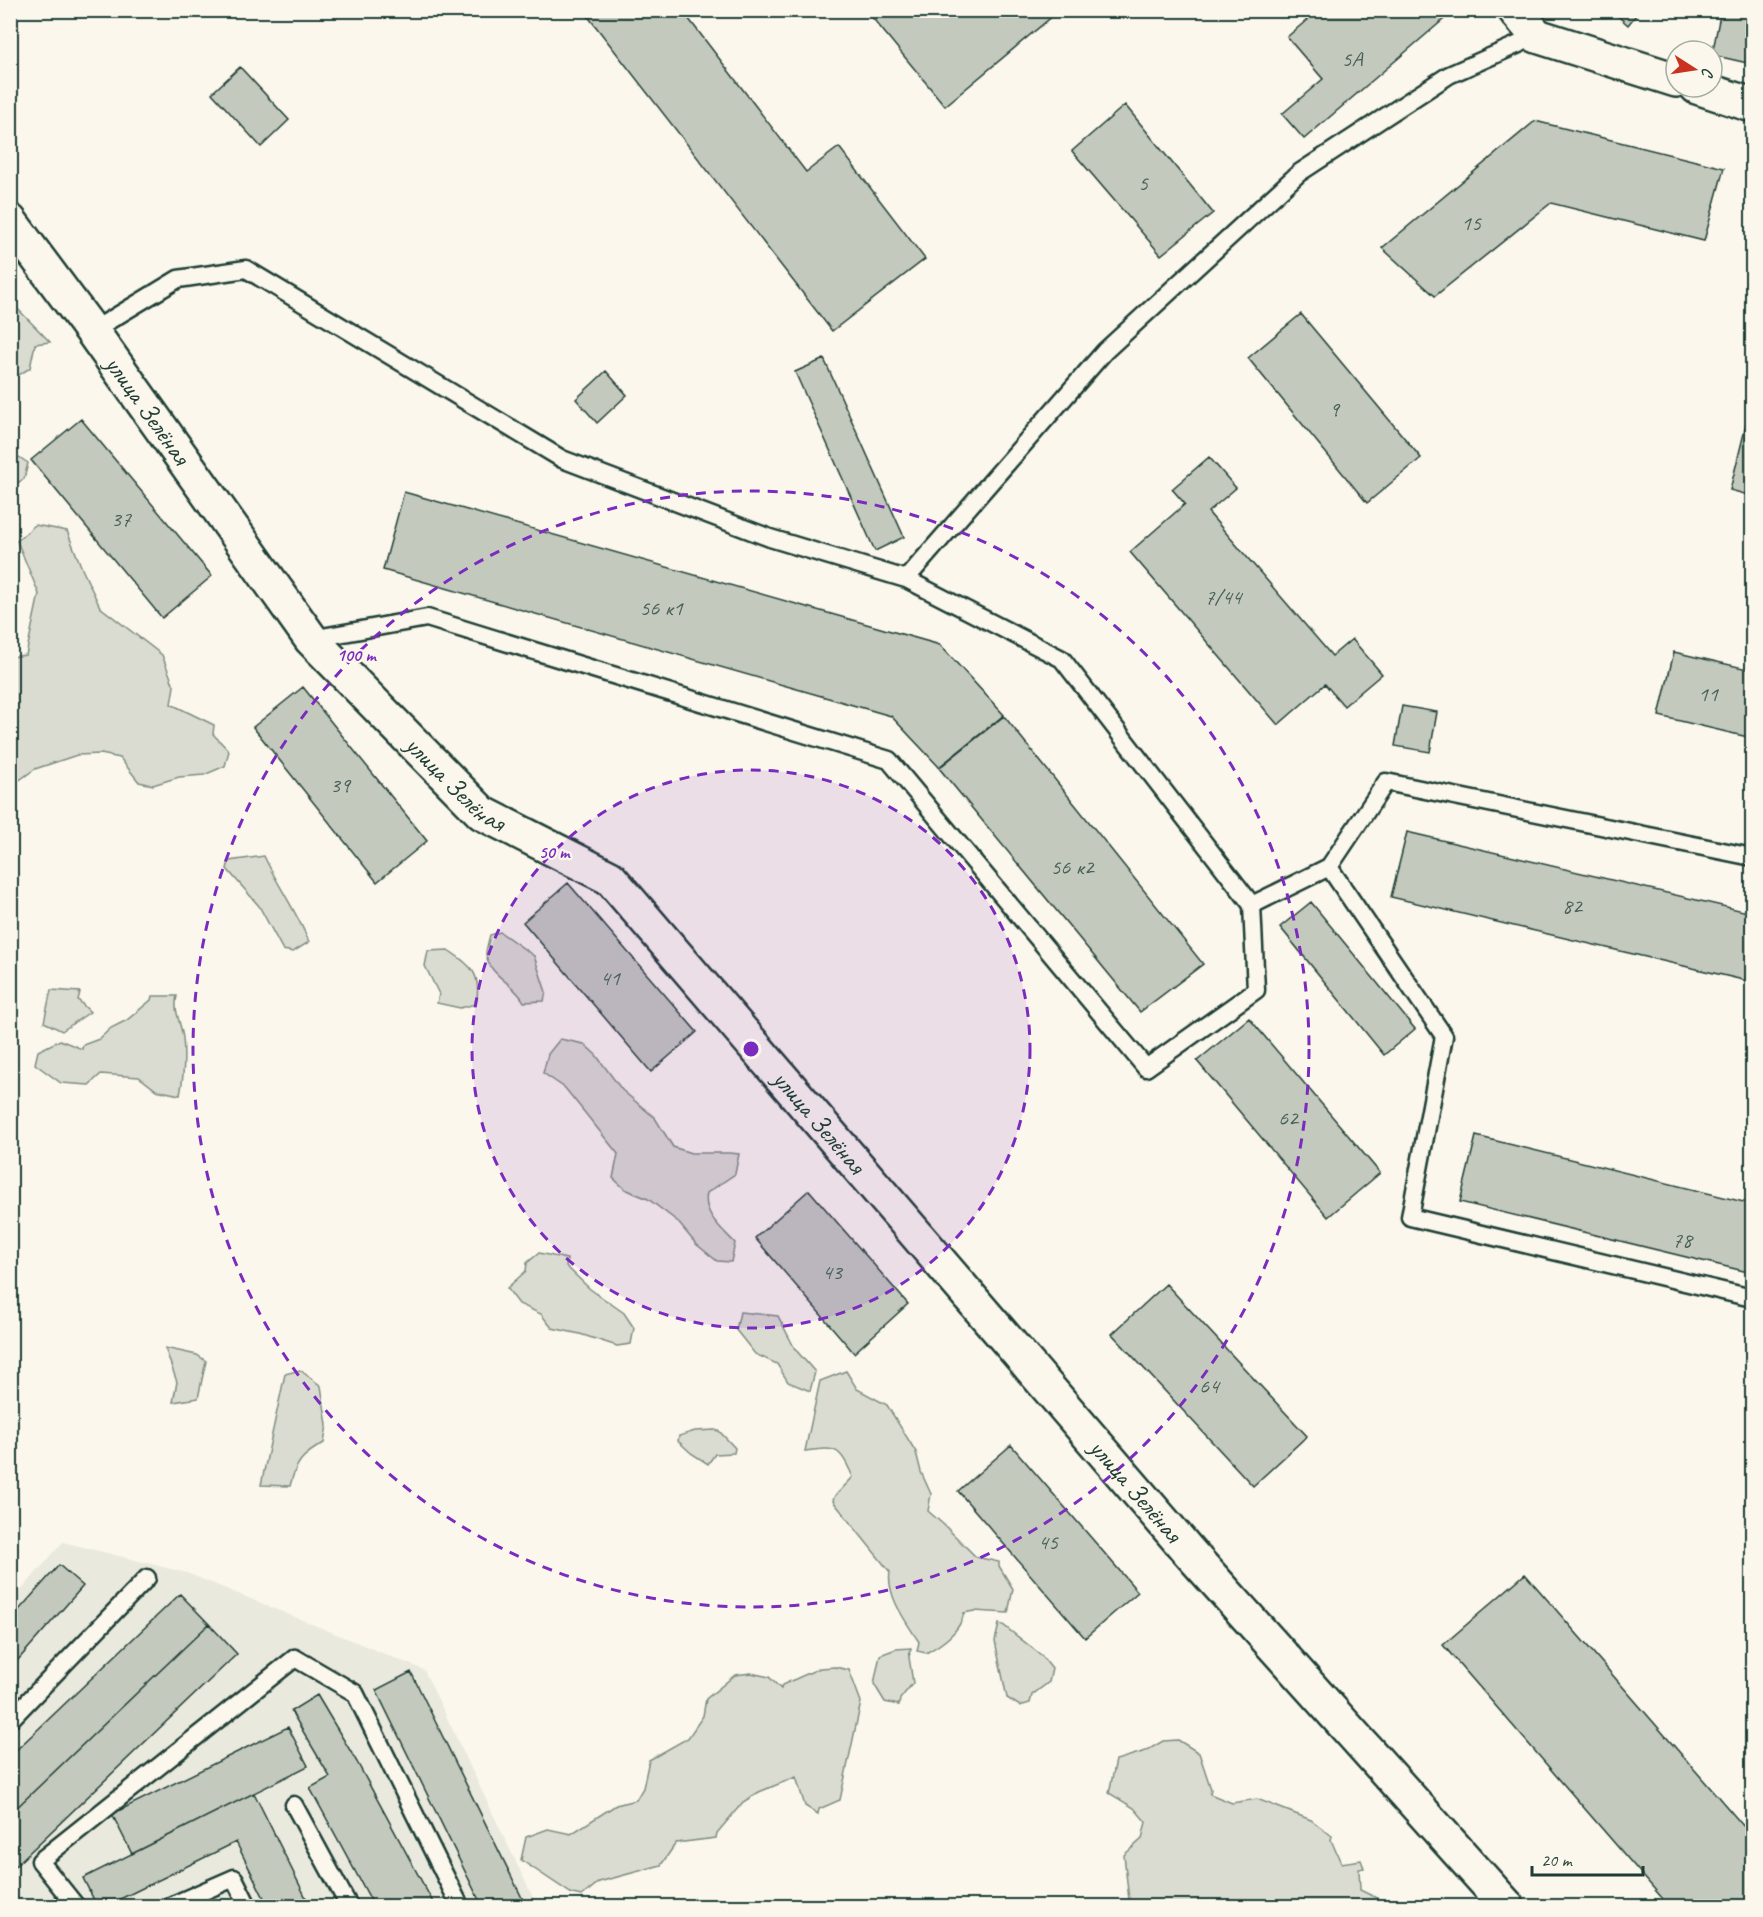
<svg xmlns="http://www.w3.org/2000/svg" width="1763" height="1917" font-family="Caveat,sans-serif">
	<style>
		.built { fill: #eae9de }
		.green { fill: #dbdcd1; stroke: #7d8c82; stroke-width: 1.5 }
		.building { fill: #c4c9be; stroke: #1f3d34; stroke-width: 1.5 }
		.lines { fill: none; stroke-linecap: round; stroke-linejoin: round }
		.service-casing { stroke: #1f3d34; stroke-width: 21 }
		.minor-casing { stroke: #1f3d34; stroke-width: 38 }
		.service { stroke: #fbf7ec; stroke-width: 16 }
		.minor { stroke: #fbf7ec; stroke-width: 33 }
		.ring { fill: none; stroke: #7b2cbf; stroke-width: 3; stroke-dasharray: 10 8 }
		.labels { text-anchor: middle; stroke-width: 4.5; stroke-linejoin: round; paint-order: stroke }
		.number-label { font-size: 22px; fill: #486056 }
		.street-label { font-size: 26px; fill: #1f3d34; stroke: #fbf7ec }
		.centre { fill: #7b2cbf; stroke: #fbf7ec; stroke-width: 3 }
		.ring-label { font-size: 18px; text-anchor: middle; font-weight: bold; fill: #7b2cbf; stroke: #fbf7ec; stroke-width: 4.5; stroke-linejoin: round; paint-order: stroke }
	</style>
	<rect width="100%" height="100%" fill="#fbf7ec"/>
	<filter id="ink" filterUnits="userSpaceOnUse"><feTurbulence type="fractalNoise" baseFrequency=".0167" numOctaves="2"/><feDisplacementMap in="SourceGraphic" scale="12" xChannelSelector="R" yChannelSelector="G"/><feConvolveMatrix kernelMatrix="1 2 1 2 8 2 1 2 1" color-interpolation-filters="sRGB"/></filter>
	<g filter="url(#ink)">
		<path class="built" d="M 63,1542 L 187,1573 L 424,1670 L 537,1906 L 11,1906 L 11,1602 Z"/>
		<path class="green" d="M 11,302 L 50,342 L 35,344 L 30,368 L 11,380 Z
			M 19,457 L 28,463 L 24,479 L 11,487 L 11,458 Z
			M 35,525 L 67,531 L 83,571 L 100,607 L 162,655 L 174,686 L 171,704 L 214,725 L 213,734 L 229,751 L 225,766 L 204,775 L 179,777 L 153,785 L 139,782 L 120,758 L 101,754 L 77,755 L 35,769 L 11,786 L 11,657 L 26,655 L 39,594 L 17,541 Z
			M 264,856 C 278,886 297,912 309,942 L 293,952 L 283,950 L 259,906 L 227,869 L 229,861 Z
			M 500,932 L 534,956 L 546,992 L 544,1001 L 524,1002 C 515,984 488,975 486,954 C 486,948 489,940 490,935 Z
			M 448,950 C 472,966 482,974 476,1004 L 460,1008 L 437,1003 L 439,994 L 425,966 L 428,951 Z
			M 51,990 L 80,992 L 78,1000 L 90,1012 L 62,1031 L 44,1022 Z
			M 152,996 L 177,996 C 173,1010 181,1023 183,1038 C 185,1058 184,1075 180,1095 L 156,1090 L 139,1077 L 101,1074 L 89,1085 L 61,1083 L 35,1064 L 38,1051 L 60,1040 L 82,1049 L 83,1045 L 99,1039 L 111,1028 L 127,1020 L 151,1000 Z
			M 560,1039 L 584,1044 L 596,1055 L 622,1090 L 655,1118 L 673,1147 L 691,1153 L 730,1153 L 739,1154 L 735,1174 L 707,1193 C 702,1213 722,1229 735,1243 L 731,1262 L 717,1261 L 696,1244 L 677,1221 L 648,1199 L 625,1189 L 613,1178 L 618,1154 L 565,1088 L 543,1073 L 548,1054 Z
			M 539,1253 L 567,1259 L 566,1266 L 590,1289 L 624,1313 L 634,1328 L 631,1344 L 617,1346 L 580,1334 L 552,1328 L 541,1314 L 519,1304 L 507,1288 L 526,1271 L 527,1263 Z
			M 740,1312 L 778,1316 L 795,1349 L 815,1372 L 810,1391 L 788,1382 L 777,1364 L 755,1354 L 736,1330 Z
			M 165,1348 L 197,1355 L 206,1361 L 198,1398 L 173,1402 L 177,1382 Z
			M 300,1370 L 321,1386 L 327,1425 L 324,1443 C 302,1455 296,1462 290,1486 L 261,1485 L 285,1374 Z
			M 846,1371 L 857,1389 L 887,1405 L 916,1452 L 921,1472 L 931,1494 L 928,1511 L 944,1525 L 976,1557 L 999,1562 L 999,1566 L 1013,1589 L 1008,1613 L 974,1611 L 964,1613 C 960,1632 942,1644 926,1653 L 917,1651 L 919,1642 C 907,1623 886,1596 890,1572 L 833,1501 L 834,1497 L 853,1477 C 839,1446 837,1447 805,1451 L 820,1381 Z
			M 715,1430 L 719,1431 L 735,1448 L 734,1453 L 715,1454 L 708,1464 L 691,1453 L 678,1441 L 679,1436 L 695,1431 Z
			M 999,1624 L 1003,1625 L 1041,1655 L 1052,1669 L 1049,1682 L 1032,1695 L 1030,1703 L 1020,1706 L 1007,1698 L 995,1641 Z
			M 911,1648 L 909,1657 L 913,1683 L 900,1699 L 899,1705 L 885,1702 L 874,1684 L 880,1655 L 896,1649 Z
			M 835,1667 L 849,1670 L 861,1702 L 840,1800 L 819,1809 L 818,1814 L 805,1806 L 796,1777 L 759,1792 L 743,1802 L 717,1833 L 716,1838 L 676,1843 L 661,1865 L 599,1882 L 582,1896 L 572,1894 L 521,1860 L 526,1837 L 548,1829 L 571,1834 L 616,1805 L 636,1800 L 643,1788 L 649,1760 L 688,1738 L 703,1716 L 706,1699 L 735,1675 L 751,1673 L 769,1677 L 781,1689 L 782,1685 L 820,1668 Z
			M 1178,1740 L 1199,1753 L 1211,1789 L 1210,1794 L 1232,1803 L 1257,1799 L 1311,1820 L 1332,1836 L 1331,1840 L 1341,1863 L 1361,1860 L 1364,1868 L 1359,1869 L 1360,1890 L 1393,1906 L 1124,1906 L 1129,1900 L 1124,1855 L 1142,1839 L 1146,1822 L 1134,1808 L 1109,1793 L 1116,1760 L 1146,1751 L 1163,1741 Z"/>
		<path class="building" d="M 583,10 L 682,10 L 806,172 L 839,147 L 925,259 L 832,331 Z
			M 866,10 L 1060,10 L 945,106 Z
			M 1299,10 L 1447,10 L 1450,14 L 1304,139 L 1282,114 L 1323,79 L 1287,37 L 1307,20 Z
			M 1611,10 L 1640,10 L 1628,25 Z
			M 1721,10 L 1752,10 L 1752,64 L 1712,55 Z
			M 240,67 L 289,120 L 261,147 L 212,93 Z
			M 1125,105 L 1213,213 L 1161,255 L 1072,151 Z
			M 1535,121 L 1724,168 L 1704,241 L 1551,203 L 1435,296 L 1382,248 Z
			M 1301,314 L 1421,458 L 1367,503 L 1248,358 Z
			M 824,359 L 904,537 L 875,551 L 795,372 Z
			M 606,371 L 627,395 L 597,423 L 576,399 Z
			M 81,419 L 212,576 L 162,618 L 31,460 Z
			M 1746,425 L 1752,427 L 1752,496 L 1730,490 Z
			M 1209,457 L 1236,488 L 1208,512 L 1332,656 L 1352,639 L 1382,674 L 1344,706 L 1325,684 L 1278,725 L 1130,552 L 1185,504 L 1172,489 Z
			M 404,492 L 940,645 L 1004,715 L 939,767 L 891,716 L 383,570 Z
			M 1674,652 L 1752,670 L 1752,738 L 1659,716 Z
			M 303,687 L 427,841 L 377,882 L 253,727 Z
			M 1402,706 L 1437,712 L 1430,752 L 1395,746 Z
			M 1004,716 L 1203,964 L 1140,1012 L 939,768 Z
			M 1407,832 L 1752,913 L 1752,982 L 1391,897 Z
			M 568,883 L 697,1032 L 651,1072 L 523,922 Z
			M 1311,902 L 1415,1029 L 1384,1055 L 1280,927 Z
			M 1249,1018 L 1380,1173 L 1328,1217 L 1197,1061 Z
			M 1476,1136 L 1752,1204 L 1752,1273 L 1460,1202 Z
			M 809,1190 L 908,1304 L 854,1353 L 755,1238 Z
			M 1166,1284 L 1307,1436 L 1253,1486 L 1112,1334 Z
			M 1011,1445 L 1138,1592 L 1085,1638 L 958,1491 Z
			M 59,1565 L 83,1586 L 10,1669 L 10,1620 Z
			M 1525,1574 L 1752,1836 L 1752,1906 L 1669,1906 L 1443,1645 Z
			M 180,1594 L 209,1624 L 10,1814 L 10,1756 Z
			M 209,1624 L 237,1654 L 10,1871 L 10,1814 Z
			M 411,1672 L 526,1906 L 482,1906 L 376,1690 Z
			M 317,1695 L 357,1762 L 435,1906 L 374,1906 L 310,1788 L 330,1777 L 291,1711 Z
			M 288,1727 L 308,1766 L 132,1854 L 112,1814 Z
			M 254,1793 L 310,1906 L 268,1906 L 236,1842 L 106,1906 L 97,1906 L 83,1878 Z"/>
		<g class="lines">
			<defs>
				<path id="service" d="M 92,331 L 178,279 L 246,269 L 562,459 L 770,538 L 906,579 L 1105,351 L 1299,173 L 1449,75 L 1537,36
					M 311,639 L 427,618 L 889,760 L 1146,1068 L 1256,990 L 1252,905 L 1062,659 L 906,579
					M 1329,867 L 1444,1036 L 1410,1217 L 1752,1298
					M 1252,905 L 1329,867 L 1386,782 L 1752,857
					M 10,1720 L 147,1578
					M 294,1805 L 349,1906
					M 76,1906 L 40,1861 L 295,1658 L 355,1693 L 460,1906
					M 170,1906 L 234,1878 L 248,1906"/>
				<g id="minor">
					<path d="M 1515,10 L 1537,36 L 1676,80"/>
					<path d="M 1697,87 L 1752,105"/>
					<path id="s1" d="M 10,221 L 92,331 L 311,639 L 482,813 L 610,878 L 1190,1553 L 1507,1906"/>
				</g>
			</defs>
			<use href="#service" class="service-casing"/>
			<use href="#minor" class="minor-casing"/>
			<use href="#service" class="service"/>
			<use href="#minor" class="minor"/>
		</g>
	</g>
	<circle cx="751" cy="1049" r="279" fill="#7b2cbf" fill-opacity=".12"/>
	<g class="ring">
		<circle cx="751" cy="1049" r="279"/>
		<circle cx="751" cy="1049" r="558"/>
	</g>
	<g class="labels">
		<g class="number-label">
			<text x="1352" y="66">5А</text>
			<text x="1143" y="190">5</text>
			<text x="1471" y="230">15</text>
			<text x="1334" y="416">9</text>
			<text x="121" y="526">37</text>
			<text x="1223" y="604">7/44</text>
			<text x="661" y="615">56 к1</text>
			<text x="1708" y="701">11</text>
			<text x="340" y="792">39</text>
			<text x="1072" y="874">56 к2</text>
			<text x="1572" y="913">82</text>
			<text x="610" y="985">41</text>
			<text x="1288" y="1125">62</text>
			<text x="1682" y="1247">78</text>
			<text x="832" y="1279">43</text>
			<text x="1209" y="1393">64</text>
			<text x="1048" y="1549">45</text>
		</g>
		<g class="street-label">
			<text dy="9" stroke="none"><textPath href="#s1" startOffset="234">улица Зелёная</textPath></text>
			<text dy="9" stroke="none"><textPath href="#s1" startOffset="720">улица Зелёная</textPath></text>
			<text dy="9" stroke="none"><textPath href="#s1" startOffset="1224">улица Зелёная</textPath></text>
			<text dy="9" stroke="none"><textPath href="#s1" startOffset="1710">улица Зелёная</textPath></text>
		</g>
	</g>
	<circle cx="751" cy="1049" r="9" class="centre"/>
	<g class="ring-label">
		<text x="356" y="661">100 m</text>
		<text x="554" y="858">50 m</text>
	</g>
	<rect width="1763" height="1917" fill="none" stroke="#fbf7ec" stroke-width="36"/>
	<rect x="18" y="18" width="1727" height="1881" fill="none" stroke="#1f3d34" stroke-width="2" filter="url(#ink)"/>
	<g transform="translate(1694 69) rotate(102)"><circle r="28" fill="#fbf7ec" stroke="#a3ada2" stroke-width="1.5"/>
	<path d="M0-4.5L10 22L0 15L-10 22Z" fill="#c8321e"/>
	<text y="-9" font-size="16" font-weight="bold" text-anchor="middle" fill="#1f3d34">С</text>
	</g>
	<path d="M1532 1866v9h111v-9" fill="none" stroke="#1f3d34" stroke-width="3"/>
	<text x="1541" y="1866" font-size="18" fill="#1f3d34" stroke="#fbf7ec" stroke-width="4.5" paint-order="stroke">20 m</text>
</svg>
